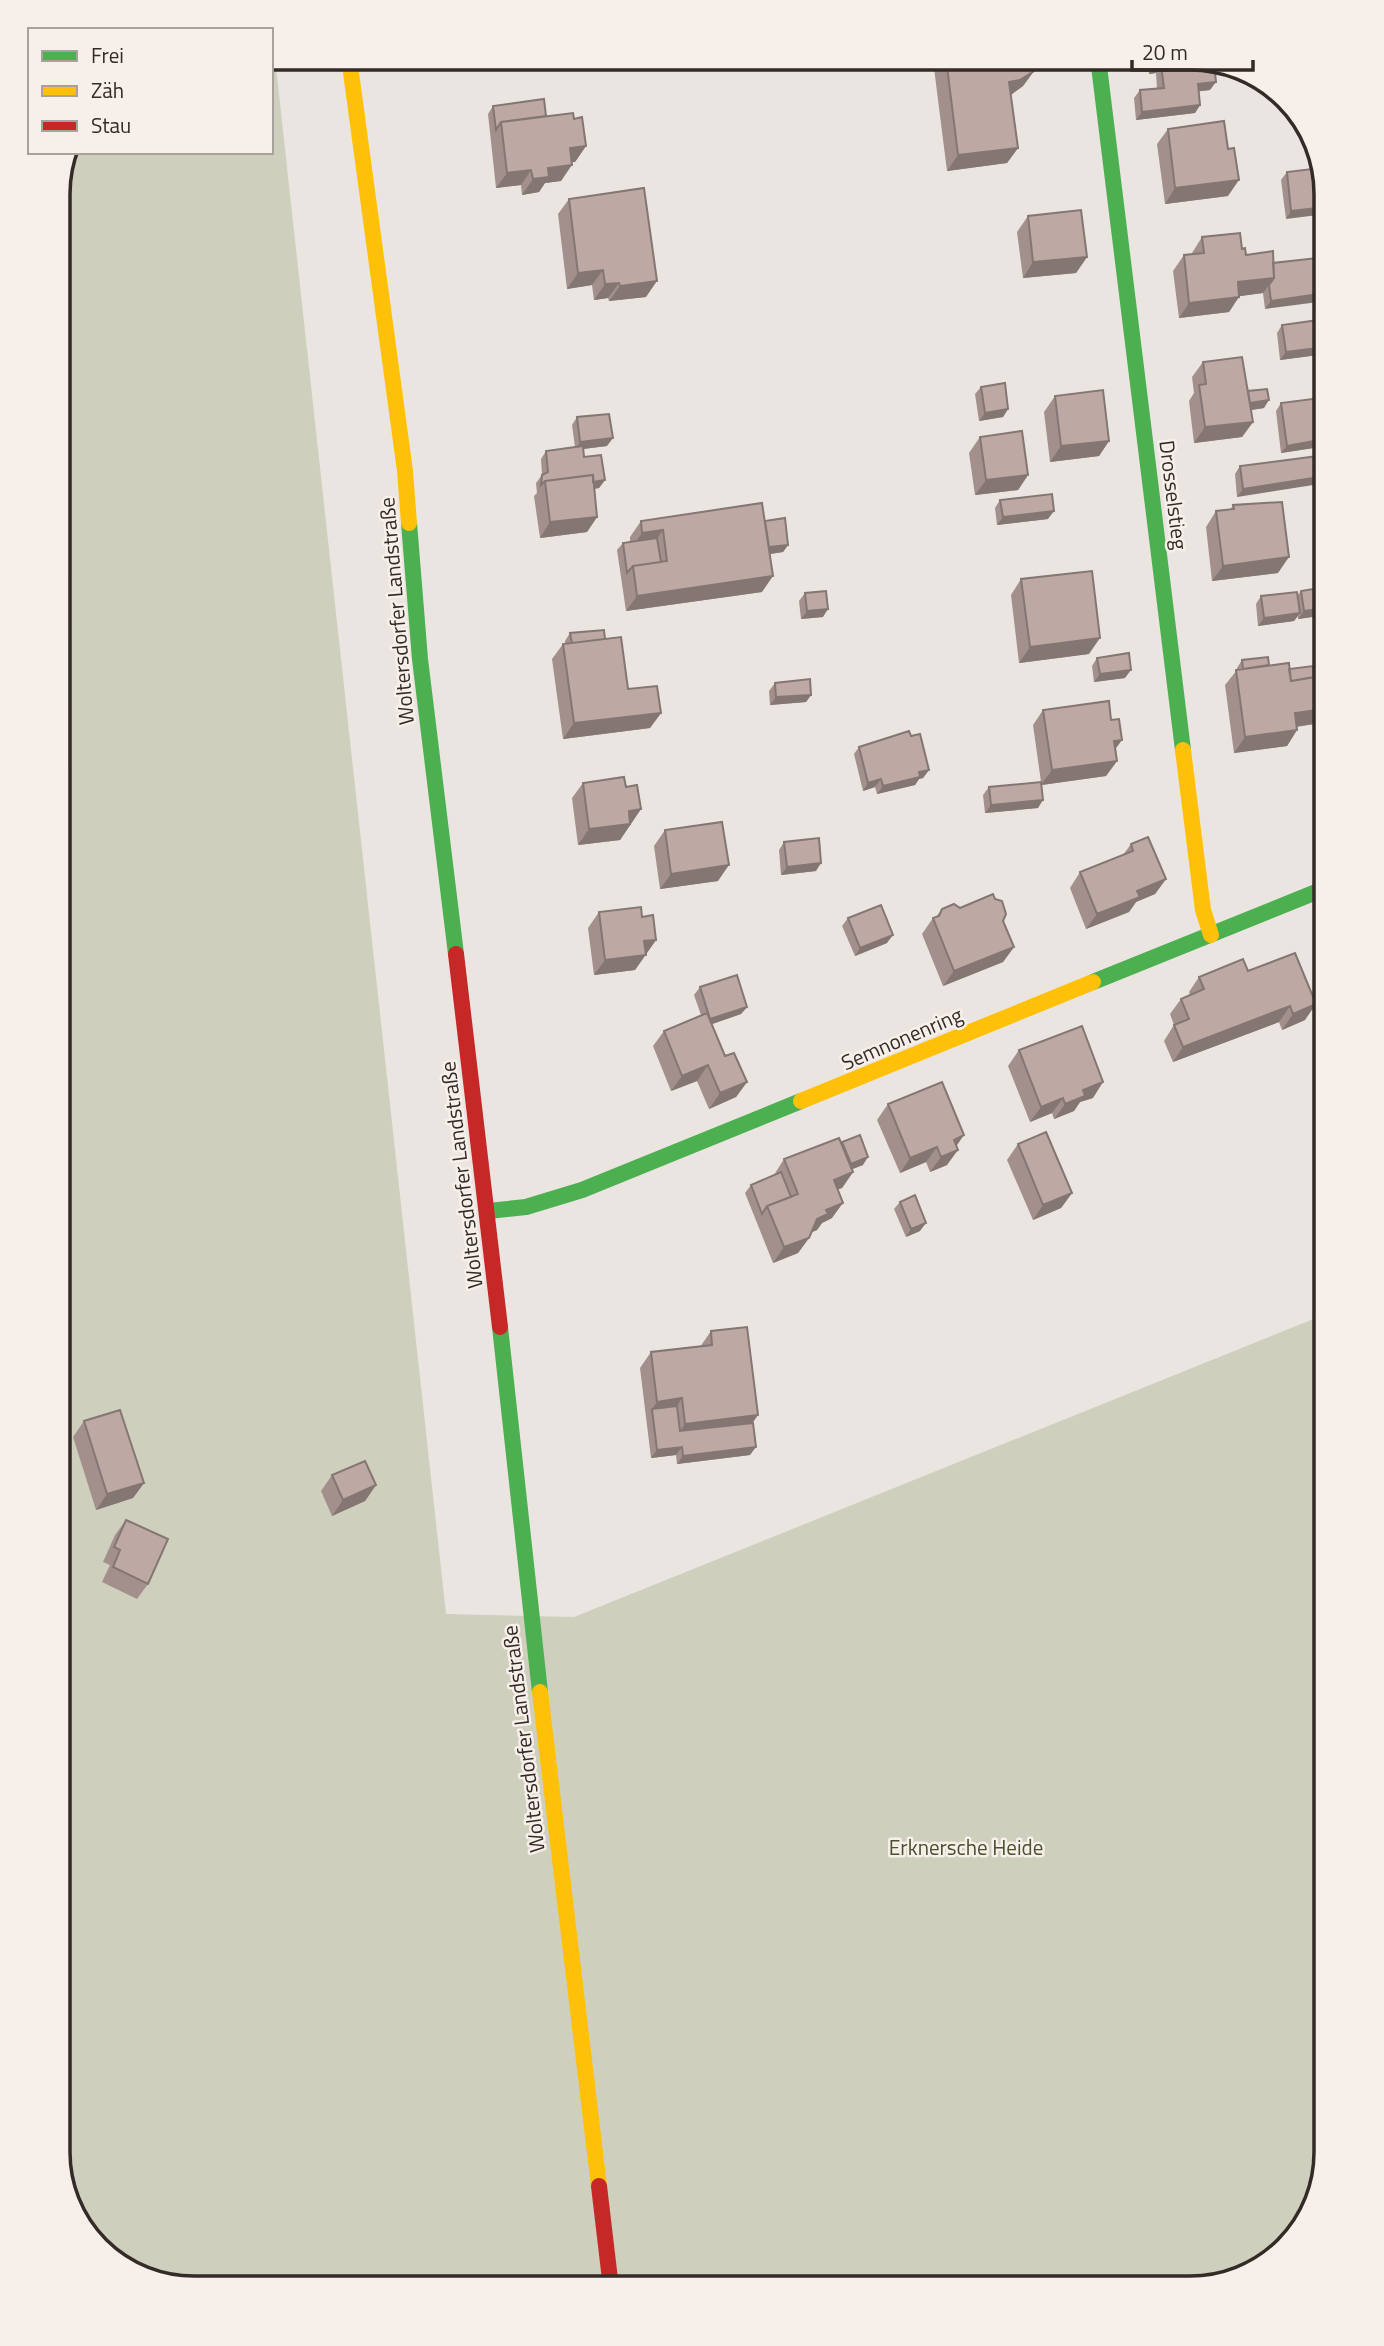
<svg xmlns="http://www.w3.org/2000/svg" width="1384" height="2346" font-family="'Titillium Web',sans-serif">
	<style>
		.green { fill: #cecfbc }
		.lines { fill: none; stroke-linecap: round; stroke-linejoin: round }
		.fast { stroke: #4caf50; stroke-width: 16 }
		.slow { stroke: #ffc107; stroke-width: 16 }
		.jam { stroke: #c62828; stroke-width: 16 }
		.wall { fill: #a3908d }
		.shaded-wall { fill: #847673 }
		.building { fill: #bda8a4; stroke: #847673; stroke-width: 2 }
		.labels { text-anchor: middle; stroke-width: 5; stroke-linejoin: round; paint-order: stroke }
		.street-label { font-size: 21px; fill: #342b29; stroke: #f7efe9 }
		.park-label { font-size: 21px; fill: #49502f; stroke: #f7efe9 }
		.rim { fill: none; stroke: #342b29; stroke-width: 3.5 }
	</style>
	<rect width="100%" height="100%" fill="#ebe5e1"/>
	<path class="green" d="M 271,58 L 275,58 L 446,1614 L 574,1617 L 1326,1314 L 1326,2152 L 1303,2227 L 1250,2274 L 1190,2288 L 186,2288 L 119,2265 L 72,2212 L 58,2152 L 58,186 L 66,152 L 271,152 Z"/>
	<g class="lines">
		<path class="fast" d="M 1098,58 L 1183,750
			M 409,523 L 420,659 L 456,954
			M 1093,982 L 1326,888
			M 488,1211 L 526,1207 L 582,1190 L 801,1101
			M 500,1327 L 540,1692"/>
		<path class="slow" d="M 349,58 L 405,471 L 409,523
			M 1183,750 L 1203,910 L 1211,935
			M 801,1101 L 1093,982
			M 540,1692 L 599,2186"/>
		<path class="jam" d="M 456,954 L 500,1327
			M 599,2186 L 611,2288"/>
	</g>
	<path class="wall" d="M 942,58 L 1033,58 L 1034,71 L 1023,86 L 1011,95 L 1018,148 L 1007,163 L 947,171 L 934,68 Z
		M 1147,58 L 1199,58 L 1210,90 L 1199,91 L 1200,105 L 1195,113 L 1136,120 L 1134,98 L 1140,90 L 1157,89 L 1156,73 L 1149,74 Z
		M 493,106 L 546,116 L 574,119 L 586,146 L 575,162 L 571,162 L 561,181 L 545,183 L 539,192 L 522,195 L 521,185 L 496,188 L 488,114 Z
		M 1168,129 L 1228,196 L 1165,204 L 1157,144 Z
		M 1287,172 L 1326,194 L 1286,219 L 1281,180 Z
		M 569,199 L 646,297 L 609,301 L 608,298 L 594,300 L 592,285 L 567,289 L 558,214 Z
		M 1028,216 L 1087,257 L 1076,273 L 1023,278 L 1017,232 Z
		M 1202,237 L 1242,249 L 1246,255 L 1273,263 L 1326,257 L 1265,309 L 1263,293 L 1239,296 L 1229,312 L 1179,318 L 1173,271 L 1184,255 L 1192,254 L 1192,253 Z
		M 1326,319 L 1326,354 L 1280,360 L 1277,333 L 1282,325 Z
		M 1203,362 L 1248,391 L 1264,408 L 1251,410 L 1253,422 L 1242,437 L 1194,443 L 1189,401 L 1194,393 L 1192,377 Z
		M 981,387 L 1008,409 L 1003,417 L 979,421 L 975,394 Z
		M 1055,396 L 1109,441 L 1099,456 L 1050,462 L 1044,412 Z
		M 1281,403 L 1320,447 L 1281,453 L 1276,411 Z
		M 577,417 L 607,446 L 583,449 L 584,457 L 605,480 L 599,488 L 594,489 L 597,517 L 587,532 L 540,538 L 534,496 L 537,493 L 536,483 L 542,475 L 541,459 L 546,451 L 575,447 L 572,425 Z
		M 980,437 L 1028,475 L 1018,490 L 975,495 L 969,453 Z
		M 1326,455 L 1237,497 L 1235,474 L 1240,466 Z
		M 1000,500 L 1048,519 L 997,525 L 995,508 Z
		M 1233,505 L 1278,573 L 1212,581 L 1206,527 L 1216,511 L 1230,510 Z
		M 641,521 L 765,521 L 788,545 L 783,552 L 770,554 L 762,592 L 626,611 L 617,550 L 623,543 L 630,542 L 630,537 Z
		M 1021,579 L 1089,654 L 1019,663 L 1011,595 Z
		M 1326,587 L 1326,615 L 1298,619 L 1298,616 L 1294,621 L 1258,626 L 1256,604 L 1261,596 L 1297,596 L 1301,591 Z
		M 805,593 L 823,617 L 801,619 L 799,601 Z
		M 570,633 L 605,639 L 628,689 L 661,713 L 650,728 L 563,739 L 552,659 L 563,644 L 565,644 L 565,641 Z
		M 1097,658 L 1125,678 L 1094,682 L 1092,666 Z
		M 1242,660 L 1289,669 L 1314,677 L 1323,693 L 1326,692 L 1326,781 L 1321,781 L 1314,724 L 1297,727 L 1297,730 L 1287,746 L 1234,753 L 1225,685 L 1237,670 L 1237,668 Z
		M 775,683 L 811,695 L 806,702 L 770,705 L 769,691 Z
		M 1043,710 L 1116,749 L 1117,761 L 1106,776 L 1042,785 L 1038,808 L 985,813 L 983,795 L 989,787 L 1041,782 L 1033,725 Z
		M 911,736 L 929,770 L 923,778 L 919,779 L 915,785 L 877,794 L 875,787 L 863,791 L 854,754 L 859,747 Z
		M 583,783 L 626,787 L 641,809 L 620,840 L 578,845 L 572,798 Z
		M 665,830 L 718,881 L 660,889 L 654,846 Z
		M 784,842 L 816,871 L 781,875 L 779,850 Z
		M 1131,844 L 1166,879 L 1155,894 L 1136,902 L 1129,912 L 1086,929 L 1070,888 L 1080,872 L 1123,855 Z
		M 960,908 L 1003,921 L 1014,947 L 1003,962 L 943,986 L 922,934 L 933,918 L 936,917 L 942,909 Z
		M 599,912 L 642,917 L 656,940 L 635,970 L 594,975 L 588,928 Z
		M 848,918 L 887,943 L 855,956 L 842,926 Z
		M 1248,971 L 1305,1020 L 1282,1030 L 1279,1022 L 1173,1062 L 1164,1041 L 1174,1025 L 1170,1014 L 1181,999 L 1190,995 L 1189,992 L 1199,977 Z
		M 700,987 L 747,1007 L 741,1014 L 711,1024 L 725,1056 L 747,1082 L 736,1097 L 709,1109 L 697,1081 L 671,1091 L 653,1046 L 664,1031 L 701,1015 L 694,995 Z
		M 1019,1050 L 1093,1098 L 1080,1102 L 1074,1111 L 1054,1119 L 1052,1113 L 1030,1122 L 1008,1066 Z
		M 888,1104 L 957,1146 L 947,1165 L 930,1172 L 926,1162 L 900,1173 L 877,1120 Z
		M 841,1143 L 863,1165 L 852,1169 L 853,1172 L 842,1188 L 838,1189 L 832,1218 L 822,1223 L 817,1230 L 811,1232 L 809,1238 L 798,1253 L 773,1263 L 745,1193 L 751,1185 L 774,1175 L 784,1159 Z
		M 1018,1144 L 1072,1193 L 1061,1208 L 1033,1220 L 1007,1160 Z
		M 900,1202 L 920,1231 L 906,1237 L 894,1209 Z
		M 711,1331 L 753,1423 L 750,1455 L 677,1464 L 676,1455 L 651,1458 L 640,1368 L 651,1352 L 700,1347 Z
		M 84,1421 L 144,1483 L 133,1498 L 96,1510 L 73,1437 Z
		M 332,1475 L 376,1485 L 365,1501 L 332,1516 L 321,1491 Z
		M 126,1520 L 148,1584 L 137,1599 L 102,1582 L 110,1565 L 103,1562 L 115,1535 Z"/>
	<path class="shaded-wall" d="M 1161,65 L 1156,73 L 1149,74 L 1154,66 Z
		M 1034,71 L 1023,86 L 1009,96 L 1009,82 Z
		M 1216,82 L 1210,90 L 1193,92 L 1198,84 Z
		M 1200,105 L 1195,113 L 1136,120 L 1142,112 Z
		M 586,146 L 575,162 L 559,163 L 570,148 Z
		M 1018,148 L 1007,163 L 947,171 L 958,155 Z
		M 572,165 L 561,181 L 545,183 L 539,192 L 522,195 L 533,179 L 548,168 Z
		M 531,170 L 521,185 L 496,188 L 507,173 Z
		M 1239,180 L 1228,196 L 1165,204 L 1175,188 Z
		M 1326,207 L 1326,214 L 1286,219 L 1291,211 Z
		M 1087,257 L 1076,273 L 1023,278 L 1033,262 Z
		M 603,270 L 592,285 L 567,289 L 578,273 Z
		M 1274,278 L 1263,293 L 1227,298 L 1238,282 Z
		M 657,281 L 646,297 L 609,301 L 620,286 Z
		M 619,283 L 608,298 L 594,300 L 605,284 Z
		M 1326,293 L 1326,301 L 1265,309 L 1271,301 Z
		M 1239,297 L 1229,312 L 1179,318 L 1189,303 Z
		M 1326,347 L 1326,354 L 1280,360 L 1286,352 Z
		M 1269,400 L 1264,408 L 1239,412 L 1244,404 Z
		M 1008,409 L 1003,417 L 979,421 L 985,413 Z
		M 1253,422 L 1242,437 L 1194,443 L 1205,427 Z
		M 613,438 L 607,446 L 575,450 L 580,442 Z
		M 1325,439 L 1320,447 L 1281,453 L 1287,446 Z
		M 1109,441 L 1099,456 L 1050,462 L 1061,446 Z
		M 1028,475 L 1018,490 L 975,495 L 986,480 Z
		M 1326,476 L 1326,483 L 1237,497 L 1243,489 Z
		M 605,480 L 599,488 L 547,495 L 550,487 Z
		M 1054,511 L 1048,519 L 997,525 L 1003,517 Z
		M 597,517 L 587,532 L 540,538 L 550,522 Z
		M 663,530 L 652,546 L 631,548 L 642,533 Z
		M 788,545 L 783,552 L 757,556 L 762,548 Z
		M 1289,557 L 1278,573 L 1212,581 L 1223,566 Z
		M 773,576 L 762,592 L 626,611 L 637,596 Z
		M 1326,608 L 1326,615 L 1298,619 L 1304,611 Z
		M 828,609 L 823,617 L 801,619 L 807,611 Z
		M 1300,613 L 1294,621 L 1258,626 L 1264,618 Z
		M 1100,638 L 1089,654 L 1019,663 L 1030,647 Z
		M 1131,670 L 1125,678 L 1094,682 L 1100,674 Z
		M 811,695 L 806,702 L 770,705 L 776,697 Z
		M 1325,709 L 1314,724 L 1284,728 L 1295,713 Z
		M 661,713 L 650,728 L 563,739 L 574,723 Z
		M 1297,730 L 1287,746 L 1234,753 L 1245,737 Z
		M 1122,740 L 1111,755 L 1114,741 Z
		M 1117,761 L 1106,776 L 1041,785 L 1052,770 Z
		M 929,770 L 923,778 L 919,779 L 915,785 L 877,794 L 883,786 L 919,772 Z
		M 1326,774 L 1326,781 L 1321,781 Z
		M 881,779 L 875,787 L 863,791 L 868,783 Z
		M 1043,800 L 1038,808 L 985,813 L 991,805 Z
		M 641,809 L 620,840 L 578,845 L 589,829 L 629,811 Z
		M 821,863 L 816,871 L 781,875 L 787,867 Z
		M 729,865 L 718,881 L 660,889 L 671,874 Z
		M 1166,879 L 1155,894 L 1136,902 L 1129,912 L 1086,929 L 1097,914 L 1137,891 Z
		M 893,935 L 887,943 L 855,956 L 860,948 Z
		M 656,940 L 635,970 L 594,975 L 605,960 L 644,941 Z
		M 1014,947 L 1003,962 L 943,986 L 954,971 Z
		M 1316,1004 L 1305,1020 L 1282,1030 L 1293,1014 Z
		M 1290,1006 L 1279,1022 L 1173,1062 L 1183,1047 Z
		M 747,1007 L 741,1014 L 704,1027 L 710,1019 Z
		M 708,1065 L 697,1081 L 671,1091 L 682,1076 Z
		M 747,1082 L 736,1097 L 709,1109 L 720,1093 Z
		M 1103,1082 L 1093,1098 L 1080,1102 L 1074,1111 L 1054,1119 L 1065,1104 L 1083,1090 Z
		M 1063,1098 L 1052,1113 L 1030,1122 L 1041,1107 Z
		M 964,1135 L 953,1151 L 954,1140 Z
		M 937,1147 L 926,1162 L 900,1173 L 910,1158 Z
		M 958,1150 L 947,1165 L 930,1172 L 941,1157 Z
		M 868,1157 L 863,1165 L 845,1172 L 851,1164 Z
		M 853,1172 L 842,1188 L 823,1195 L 834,1180 Z
		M 1072,1193 L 1061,1208 L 1033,1220 L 1043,1205 Z
		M 843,1203 L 832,1218 L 822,1223 L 817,1230 L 806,1235 L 817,1219 L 826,1210 Z
		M 926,1223 L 920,1231 L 906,1237 L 911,1229 Z
		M 809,1238 L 798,1253 L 773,1263 L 784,1247 Z
		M 682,1398 L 672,1414 L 652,1409 L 657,1402 Z
		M 758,1415 L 747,1431 L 675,1439 L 685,1424 Z
		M 682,1447 L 676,1455 L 651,1458 L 657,1450 Z
		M 756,1447 L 750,1455 L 677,1464 L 683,1456 Z
		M 144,1483 L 133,1498 L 96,1510 L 107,1494 Z
		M 376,1485 L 365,1501 L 332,1516 L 343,1500 Z"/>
	<path class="building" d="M 946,58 L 1033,58 L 1034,71 L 1020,80 L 1009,82 L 1018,148 L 958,155 Z
		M 1153,58 L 1199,58 L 1214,63 L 1216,82 L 1198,84 L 1200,105 L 1142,112 L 1140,90 L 1164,88 L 1161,65 L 1154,66 Z
		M 544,99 L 546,116 L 501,122 L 496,130 L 493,106 Z
		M 573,113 L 574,119 L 582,117 L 586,146 L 570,148 L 572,165 L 548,168 L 549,177 L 533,179 L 531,170 L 507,173 L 501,122 Z
		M 1224,121 L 1228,149 L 1234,148 L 1239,180 L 1175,188 L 1168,129 Z
		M 1320,168 L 1326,194 L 1326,207 L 1291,211 L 1287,172 Z
		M 644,188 L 657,281 L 620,286 L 619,283 L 605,284 L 603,270 L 578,273 L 569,199 Z
		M 1081,210 L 1087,257 L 1033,262 L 1028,216 Z
		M 1240,233 L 1242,249 L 1245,248 L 1246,255 L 1273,251 L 1274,278 L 1238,282 L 1239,297 L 1189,303 L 1184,255 L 1204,253 L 1202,237 Z
		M 1326,257 L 1326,293 L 1271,301 L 1269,285 L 1274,278 L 1273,263 Z
		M 1326,319 L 1326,347 L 1286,352 L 1282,325 Z
		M 1242,357 L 1253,422 L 1205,427 L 1199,385 L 1206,384 L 1203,362 Z
		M 1005,383 L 1008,409 L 985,413 L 981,387 Z
		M 1267,389 L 1269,400 L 1250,403 L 1248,391 Z
		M 1103,390 L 1109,441 L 1061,446 L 1055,396 Z
		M 1320,398 L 1325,439 L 1287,446 L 1281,403 Z
		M 609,414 L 613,438 L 580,442 L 577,417 Z
		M 1022,431 L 1028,475 L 986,480 L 980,437 Z
		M 583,446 L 584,457 L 601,455 L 605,480 L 593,482 L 593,475 L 545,481 L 541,485 L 542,475 L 548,472 L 546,451 Z
		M 1326,455 L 1326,476 L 1243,489 L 1240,466 Z
		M 593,475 L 597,517 L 550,522 L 545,481 Z
		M 1052,494 L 1054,511 L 1003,517 L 1000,500 Z
		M 1282,502 L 1289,557 L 1223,566 L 1216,511 L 1234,509 L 1233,505 Z
		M 762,503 L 773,576 L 637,596 L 633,566 L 667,561 L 663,530 L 642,533 L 641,521 Z
		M 785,518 L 788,545 L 769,547 L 765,521 Z
		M 657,538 L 661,562 L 633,566 L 627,573 L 623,543 Z
		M 1092,571 L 1100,638 L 1030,647 L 1021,579 Z
		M 1326,587 L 1326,608 L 1304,611 L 1301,591 Z
		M 826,591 L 828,609 L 807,611 L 805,593 Z
		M 1297,592 L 1300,613 L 1264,618 L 1261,596 Z
		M 604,630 L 605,639 L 572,643 L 570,633 Z
		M 621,637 L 628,689 L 657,686 L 661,713 L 574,723 L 563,644 Z
		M 1129,653 L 1131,670 L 1100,674 L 1097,658 Z
		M 1268,657 L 1269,665 L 1243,669 L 1242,660 Z
		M 1289,663 L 1291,681 L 1321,676 L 1323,693 L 1326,692 L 1326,721 L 1325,709 L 1295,713 L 1297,730 L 1245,737 L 1236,670 Z
		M 1313,666 L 1314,677 L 1291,681 L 1289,669 Z
		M 810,679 L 811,695 L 776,697 L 775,683 Z
		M 1109,701 L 1111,720 L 1119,719 L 1122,740 L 1114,741 L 1117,761 L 1052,770 L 1043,710 Z
		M 909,731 L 911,736 L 920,734 L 929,770 L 919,772 L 920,777 L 883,786 L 881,779 L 868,783 L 859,747 Z
		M 624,777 L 626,787 L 637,785 L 641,809 L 629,811 L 630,824 L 589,829 L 583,783 Z
		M 1041,782 L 1043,800 L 991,805 L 989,787 Z
		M 722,822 L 729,865 L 671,874 L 665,830 Z
		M 1148,837 L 1166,879 L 1137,891 L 1140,897 L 1097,914 L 1080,872 L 1133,851 L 1131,844 Z
		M 819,838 L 821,863 L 787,867 L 784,842 Z
		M 993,894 L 995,899 L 1002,901 L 1006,914 L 1003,921 L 1014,947 L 954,971 L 933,918 L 939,916 L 942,909 L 954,904 L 960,908 Z
		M 881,905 L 893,935 L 860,948 L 848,918 Z
		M 641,907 L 642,917 L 653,915 L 656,940 L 644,941 L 646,955 L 605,960 L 599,912 Z
		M 1295,953 L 1316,1004 L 1293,1014 L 1290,1006 L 1183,1047 L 1174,1025 L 1189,1019 L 1181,999 L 1204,989 L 1199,977 L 1243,959 L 1248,971 Z
		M 737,975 L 747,1007 L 710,1019 L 700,987 Z
		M 707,1013 L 725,1056 L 734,1053 L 747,1082 L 720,1093 L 708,1065 L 682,1076 L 664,1031 Z
		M 1082,1026 L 1103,1082 L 1083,1090 L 1085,1096 L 1065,1104 L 1063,1098 L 1041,1107 L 1019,1050 Z
		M 942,1082 L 964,1135 L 954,1140 L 958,1150 L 941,1157 L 937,1147 L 910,1158 L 888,1104 Z
		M 1046,1132 L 1072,1193 L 1043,1205 L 1018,1144 Z
		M 860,1135 L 868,1157 L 851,1164 L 842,1142 Z
		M 839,1138 L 853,1172 L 834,1180 L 843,1203 L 826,1210 L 828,1214 L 817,1219 L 809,1238 L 784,1247 L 767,1206 L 798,1194 L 784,1159 Z
		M 781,1172 L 791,1197 L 767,1206 L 762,1214 L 751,1185 Z
		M 915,1195 L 926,1223 L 911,1229 L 900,1202 Z
		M 747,1327 L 758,1415 L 685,1424 L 682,1398 L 657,1402 L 651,1352 L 712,1345 L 711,1331 Z
		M 677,1406 L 680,1431 L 753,1423 L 756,1447 L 683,1456 L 682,1447 L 657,1450 L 652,1409 Z
		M 120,1410 L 144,1483 L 107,1494 L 84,1421 Z
		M 365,1461 L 376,1485 L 343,1500 L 332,1475 Z
		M 126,1520 L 168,1539 L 148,1584 L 113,1567 L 120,1550 L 114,1547 Z"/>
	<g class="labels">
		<g class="street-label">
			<text transform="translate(1173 495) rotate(83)" y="7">Drosselstieg</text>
			<text transform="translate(397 611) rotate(-95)" y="7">Woltersdorfer Landstraße</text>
			<text transform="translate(902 1039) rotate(-23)" y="7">Semnonenring</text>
			<text transform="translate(462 1175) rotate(-97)" y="7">Woltersdorfer Landstraße</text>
			<text transform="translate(524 1739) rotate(-97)" y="7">Woltersdorfer Landstraße</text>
		</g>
		<g class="park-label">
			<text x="966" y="1855">Erknersche Heide</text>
		</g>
	</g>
	<path d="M0 0H1384V2346H0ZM194 70H1190A124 124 0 0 1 1314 194V2152A124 124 0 0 1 1190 2276H194A124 124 0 0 1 70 2152V194A124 124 0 0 1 194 70Z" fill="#f7efe9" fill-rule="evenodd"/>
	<path class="rim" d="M194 70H1190A124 124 0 0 1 1314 194V2152A124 124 0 0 1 1190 2276H194A124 124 0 0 1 70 2152V194A124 124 0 0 1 194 70Z"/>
	<rect x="28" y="28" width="245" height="126" fill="#f7efe9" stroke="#a9a19c" stroke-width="2"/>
	<rect x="42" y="51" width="35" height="10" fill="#4caf50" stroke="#a9a19c" stroke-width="2"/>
	<text x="91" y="63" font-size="21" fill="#342b29">Frei</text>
	<rect x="42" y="86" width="35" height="10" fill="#ffc107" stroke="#a9a19c" stroke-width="2"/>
	<text x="91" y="98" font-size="21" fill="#342b29">Zäh</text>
	<rect x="42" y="121" width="35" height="10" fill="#c62828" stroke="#a9a19c" stroke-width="2"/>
	<text x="91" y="133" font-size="21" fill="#342b29">Stau</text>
	<path d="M1132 60v10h121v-10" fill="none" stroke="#342b29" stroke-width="3.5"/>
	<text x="1142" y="60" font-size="21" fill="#342b29" stroke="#f7efe9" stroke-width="5" paint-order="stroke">20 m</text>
</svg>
